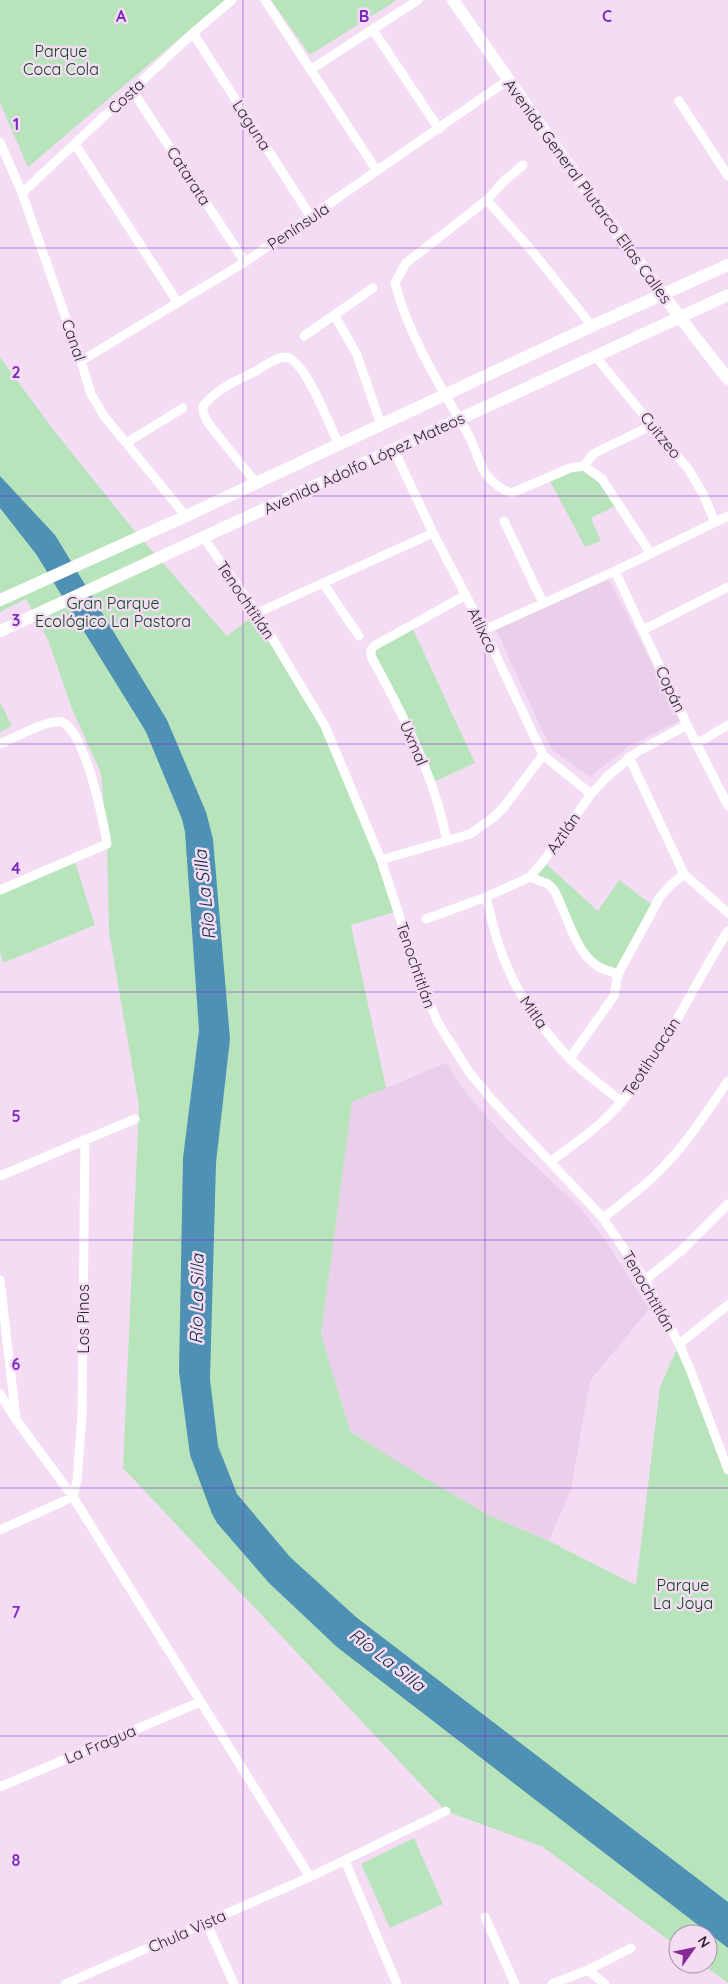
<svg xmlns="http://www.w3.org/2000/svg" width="728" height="1984" font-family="Quicksand,sans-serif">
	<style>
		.built { fill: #eacfea }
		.green { fill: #b7e4bb }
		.water { fill: #4f90b5 }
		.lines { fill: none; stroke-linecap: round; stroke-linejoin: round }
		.street { stroke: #fff; stroke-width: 9 }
		.secondary { stroke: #fff; stroke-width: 12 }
		.grid { fill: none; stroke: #7b2cbf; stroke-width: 1; stroke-opacity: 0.55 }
		.labels { text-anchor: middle; stroke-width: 5; stroke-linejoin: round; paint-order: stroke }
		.park-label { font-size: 16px; fill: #0d471a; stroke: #f4ddf4 }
		.street-label { font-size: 16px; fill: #2d252d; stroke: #f4ddf4 }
		.water-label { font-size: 18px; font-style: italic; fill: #0f2d3e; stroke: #f4ddf4 }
		.grid-label { font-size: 16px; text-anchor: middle; font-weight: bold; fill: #7b2cbf; stroke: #f4ddf4; stroke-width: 5; stroke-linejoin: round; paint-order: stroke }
	</style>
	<rect width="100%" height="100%" fill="#f4ddf4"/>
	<path class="built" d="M 609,579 L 681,720 L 629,746 L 590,777 L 551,749 L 496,630 Z
		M 446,1063 L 469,1097 L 509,1141 L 581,1209 L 604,1238 L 649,1309 L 590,1381 L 571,1489 L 549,1541 L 490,1516 L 406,1467 L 350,1431 L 321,1334 L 352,1102 Z"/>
	<path class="green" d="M 0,0 L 225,0 L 28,167 L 0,103 Z
		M 271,0 L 397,0 L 310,55 Z
		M 0,357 L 52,428 L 133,529 L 227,636 L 257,613 L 311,700 L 398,911 L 351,925 L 386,1088 L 352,1102 L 321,1334 L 350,1431 L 406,1467 L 490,1516 L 549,1541 L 636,1585 L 660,1387 L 679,1344 L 728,1471 L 728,1983 L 702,1964 L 708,1964 L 708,1934 L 678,1934 L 678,1947 L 543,1847 L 446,1811 L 123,1468 L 139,1106 L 109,932 L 107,844 L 101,773 L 72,709 L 49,642 L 26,599 L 0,612 Z
		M 584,466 L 619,504 L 591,518 L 601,541 L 585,547 L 548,477 Z
		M 411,625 L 475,763 L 431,783 L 371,656 L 374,646 Z
		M 0,702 L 12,726 L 0,732 Z
		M 543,861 L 598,911 L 619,880 L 655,907 L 618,974 L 591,961 L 554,890 L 530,877 Z
		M 75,862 L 95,925 L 3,963 L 0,951 L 0,894 Z
		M 414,1838 L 443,1904 L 390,1928 L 361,1864 Z"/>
	<path class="water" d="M 0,476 L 55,535 L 167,720 L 206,812 L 213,839 L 230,1039 L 216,1163 L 210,1379 L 218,1446 L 237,1494 L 290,1557 L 356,1617 L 728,1902 L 728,1948 L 337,1647 L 269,1583 L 217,1523 L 212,1514 L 190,1455 L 179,1372 L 183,1158 L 199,1030 L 185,832 L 182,819 L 146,732 L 140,722 L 36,554 L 0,508 Z"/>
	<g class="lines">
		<path class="street" d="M 265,0 L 377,171
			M 373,30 L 439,129
			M 193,33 L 311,217
			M 310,70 L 418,0
			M 132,90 L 245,262
			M 679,101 L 728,176
			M 0,142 L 22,193 L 81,361 L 91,394 L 104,416 L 186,516
			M 75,144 L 178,303
			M 523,165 L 504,181 L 487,200 L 406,263 L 395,283 C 409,338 442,388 470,438 C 475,449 479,462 485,473 C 492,482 501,490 512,493 L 570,468 L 584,466 L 602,479 L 651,554
			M 22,193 L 193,33 L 232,0
			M 487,200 L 533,252 L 592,326
			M 335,316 L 357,355 L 381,425
			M 304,336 L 373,288
			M 595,356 L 689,470 L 703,494 L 715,522
			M 81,361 L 245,262 L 508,80
			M 126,443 L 183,408
			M 394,450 L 433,533 L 484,630 L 543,755 L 591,794
			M 584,466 L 593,454 L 652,425
			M 256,483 L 208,423 L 203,412 L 203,406 C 217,389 235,381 254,372 C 263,367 274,358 285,357 C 304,357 330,426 338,443
			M 504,521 L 543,603
			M 203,537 L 257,613 L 325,726 L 381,860 L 402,924 L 415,969 L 438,1023 L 469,1072 L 492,1100 L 603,1218 L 645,1280 L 679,1344 L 690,1369 L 728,1470
			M 615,571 L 687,725 L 728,806
			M 323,583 L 359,636
			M 257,613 L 433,533
			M 484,630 L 615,571 L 728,516
			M 643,630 L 728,587
			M 0,744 C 14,738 46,720 61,722 C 84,727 104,822 107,844 L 0,890
			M 696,744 L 728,725
			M 629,757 L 684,874 L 728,913
			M 447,841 C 434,774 403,715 371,656 L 371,650 L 374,646 L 466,595
			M 381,860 L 470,834 L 494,817 L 504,807 L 543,755
			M 530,877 L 548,884 L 554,890 C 566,912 575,951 596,965 C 602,970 611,971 618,974
			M 486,897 C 490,912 493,929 499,945 C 512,987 539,1026 569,1058 C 585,1074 604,1087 622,1102
			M 426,919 L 486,897 L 530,877 L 545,859 L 591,794 L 609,775 L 637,752 L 687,725
			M 570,1058 L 614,996 L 618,974 L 660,897 L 672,884 L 684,874
			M 550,1162 C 575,1143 603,1125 623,1100 C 666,1049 692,987 728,931
			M 0,1176 L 135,1119
			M 603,1218 C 619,1205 636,1193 651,1179 C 682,1151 705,1115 728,1081
			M 0,1280 L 16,1419
			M 645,1280 L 682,1250 L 728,1204
			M 679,1344 L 728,1305
			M 0,1394 L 17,1421 L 73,1497 L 310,1877
			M 0,1530 L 73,1497 L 77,1481 L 82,1415 L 85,1139
			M 0,1787 L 200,1702
			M 345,1861 L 397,1984
			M 485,1917 L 515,1984
			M 206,1922 L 234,1984
			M 588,1970 L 605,1984
			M 65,1984 L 310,1877 L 446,1811
			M 552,1984 L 588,1970 L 631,1948"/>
		<path class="secondary" d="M 453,0 C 542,128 631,257 728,379
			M 0,600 L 186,516 L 592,326 L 728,265
			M 0,631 L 728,295"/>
	</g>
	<path class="grid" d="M 243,0 L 243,1984M 485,0 L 485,1984M 0,248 L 728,248M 0,496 L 728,496M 0,744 L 728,744M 0,992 L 728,992M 0,1240 L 728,1240M 0,1488 L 728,1488M 0,1736 L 728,1736"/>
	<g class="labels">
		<g class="park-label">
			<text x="61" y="57">Parque<tspan x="61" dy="18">Coca Cola</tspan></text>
			<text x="113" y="609">Gran Parque<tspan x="113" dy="18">Ecológico La Pastora</tspan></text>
			<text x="683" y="1591">Parque<tspan x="683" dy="18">La Joya</tspan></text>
		</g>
		<g class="street-label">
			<text transform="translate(126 96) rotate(-43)" y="6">Costa</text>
			<text transform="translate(252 125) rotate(57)" y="6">Laguna</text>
			<text transform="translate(189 176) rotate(57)" y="6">Catarata</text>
			<text transform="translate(588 191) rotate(54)" y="6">Avenida General Plutarco Elías Calles</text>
			<text transform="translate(298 226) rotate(-34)" y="6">Península</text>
			<text transform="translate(74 340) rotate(71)" y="6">Canal</text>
			<text transform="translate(661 435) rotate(51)" y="6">Cuitzeo</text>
			<text transform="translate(364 463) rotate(-25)" y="6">Avenida Adolfo López Mateos</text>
			<text transform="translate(246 600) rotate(56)" y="6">Tenochtitlán</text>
			<text transform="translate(483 630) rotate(64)" y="6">Atlixco</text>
			<text transform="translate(671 689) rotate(65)" y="6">Copán</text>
			<text transform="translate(414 743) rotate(67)" y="6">Uxmal</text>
			<text transform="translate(563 833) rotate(-55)" y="6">Aztlán</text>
			<text transform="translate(416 965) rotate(71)" y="6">Tenochtitlán</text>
			<text transform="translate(534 1012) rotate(55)" y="6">Mitla</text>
			<text transform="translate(651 1057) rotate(-57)" y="6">Teotihuacán</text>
			<text transform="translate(649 1291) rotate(60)" y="6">Tenochtitlán</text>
			<text transform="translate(83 1319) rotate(-90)" y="6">Los Pinos</text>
			<text transform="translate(100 1744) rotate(-23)" y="6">La Fragua</text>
			<text transform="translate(187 1931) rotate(-24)" y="6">Chula Vista</text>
		</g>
		<g class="water-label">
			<text transform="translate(205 895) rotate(-96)" y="6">Río La Silla</text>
			<text transform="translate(197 1299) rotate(-89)" y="6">Río La Silla</text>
			<text transform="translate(387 1660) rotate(38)" y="6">Río La Silla</text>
		</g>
	</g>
	<g class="grid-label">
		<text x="121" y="22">A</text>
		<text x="364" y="22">B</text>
		<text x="607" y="22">C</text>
		<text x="16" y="130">1</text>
		<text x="16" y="378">2</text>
		<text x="16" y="626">3</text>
		<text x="16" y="874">4</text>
		<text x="16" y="1122">5</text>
		<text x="16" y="1370">6</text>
		<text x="16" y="1618">7</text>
		<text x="16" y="1866">8</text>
	</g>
	<g transform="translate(693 1949) rotate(57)"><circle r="24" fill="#f4ddf4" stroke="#a493a4"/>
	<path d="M0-4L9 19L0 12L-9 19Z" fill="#842b98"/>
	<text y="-8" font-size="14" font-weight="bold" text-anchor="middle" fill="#2d252d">N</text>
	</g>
</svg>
